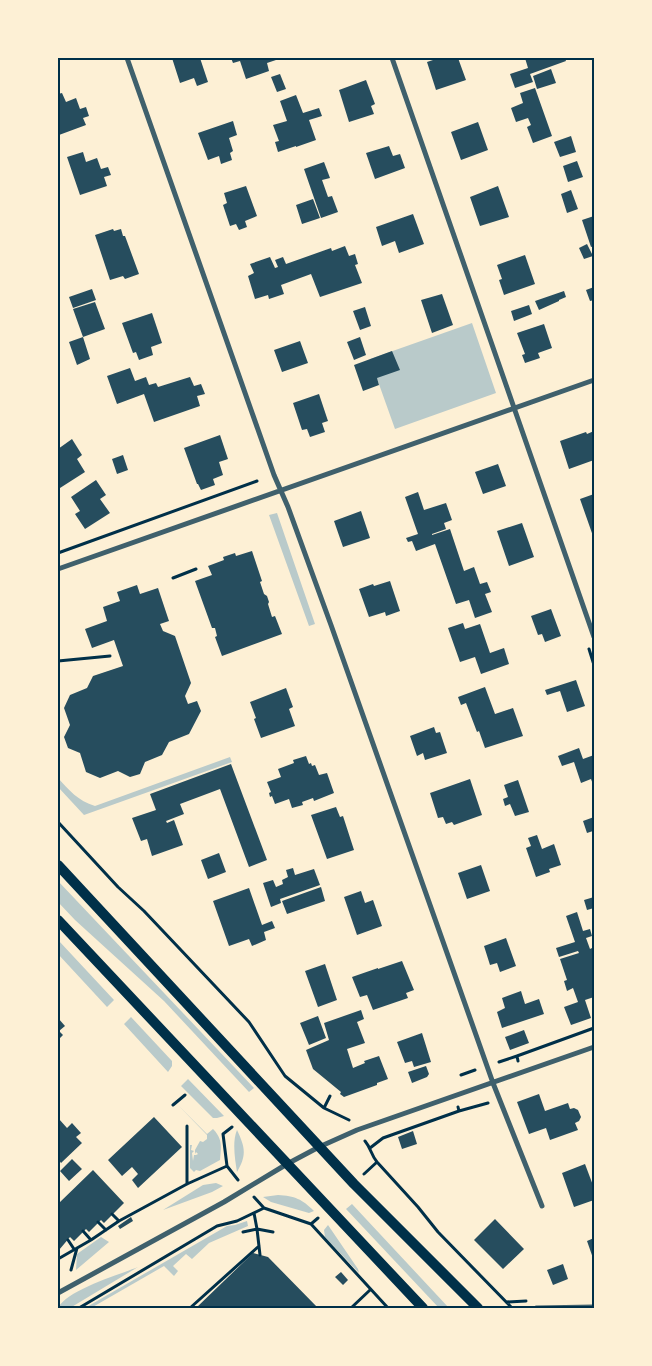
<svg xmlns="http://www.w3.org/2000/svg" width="652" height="1366" font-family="Karla,sans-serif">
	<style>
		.green { fill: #b9caca }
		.building { fill: #264d5e }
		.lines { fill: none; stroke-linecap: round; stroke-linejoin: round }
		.path { stroke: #003049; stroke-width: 3 }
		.minor { stroke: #3f606c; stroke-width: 5 }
		.secondary { stroke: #003049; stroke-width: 10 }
		.neatline { fill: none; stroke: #003049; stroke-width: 2 }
	</style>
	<rect width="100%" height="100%" fill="#fdf0d5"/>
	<path class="green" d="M 472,323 L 496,393 L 395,429 L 370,359 Z
		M 277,513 L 315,624 L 309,626 L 269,515 Z
		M 230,757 L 232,762 L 84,815 L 58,787 L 58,778 C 69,790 78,801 95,806 Z
		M 58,881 L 254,1088 L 249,1092 L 164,1001 L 75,920 L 58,902 Z
		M 59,941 L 114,1000 L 107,1007 L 58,954 L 58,942 Z
		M 131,1017 L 172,1061 L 172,1066 L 168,1072 L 124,1024 Z
		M 188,1079 L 224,1116 L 217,1118 L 213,1118 L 181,1086 Z
		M 178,1105 L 207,1134 L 213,1129 C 223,1139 221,1147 220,1160 L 200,1171 L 196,1170 L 194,1172 L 190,1168 L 190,1145 L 192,1145 L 191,1150 L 194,1151 L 192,1153 L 193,1161 L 194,1155 L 196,1155 L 198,1154 L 196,1152 L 195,1154 L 195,1150 L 200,1141 L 203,1142 L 207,1139 L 207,1135 Z
		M 237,1130 C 245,1147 247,1155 237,1172 C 235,1159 232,1142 237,1130 Z
		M 216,1183 L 223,1186 L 212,1192 L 163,1210 L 203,1185 Z
		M 278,1195 C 295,1196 302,1199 314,1211 L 309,1213 L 271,1202 L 263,1197 Z
		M 352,1204 L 449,1308 L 439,1308 L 346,1209 Z
		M 247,1221 L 248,1226 L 209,1243 L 192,1259 L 186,1254 L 173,1266 L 178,1271 L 174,1276 L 164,1266 L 91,1308 L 85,1308 L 227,1226 L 235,1225 Z
		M 328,1225 L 358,1269 L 359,1273 L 325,1237 L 324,1230 Z
		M 101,1237 L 109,1242 L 76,1270 L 77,1254 Z
		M 138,1267 L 70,1308 L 58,1308 C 67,1290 118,1275 138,1267 Z"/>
	<path class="building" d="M 172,58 L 200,58 L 208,82 L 197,86 L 194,78 L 180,83 Z
		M 231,58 L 278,58 L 279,59 L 267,63 L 269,71 L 246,79 L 240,61 L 233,63 Z
		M 439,58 L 458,58 L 466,80 L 436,90 L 427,62 Z
		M 525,58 L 565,58 L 566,61 L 530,74 L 533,82 L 515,88 L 510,74 L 528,68 Z
		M 551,69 L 556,83 L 537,89 L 533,76 Z
		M 280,74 L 286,89 L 277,92 L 271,77 Z
		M 366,80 L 375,104 L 371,106 L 374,114 L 349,122 L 339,90 Z
		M 535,88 L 552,136 L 533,143 L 527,127 L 531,125 L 528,118 L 516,122 L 511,108 L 523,103 L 520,93 Z
		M 62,93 L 66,102 L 76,98 L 80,109 L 86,107 L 89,116 L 83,118 L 86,125 L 59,135 L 58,131 L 58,94 Z
		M 296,95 L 303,113 L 319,108 L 322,116 L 309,120 L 316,140 L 296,147 L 296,146 L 278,152 L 275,142 L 279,141 L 273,125 L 287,121 L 280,101 Z
		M 233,121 L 237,135 L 229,138 L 233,151 L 230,153 L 232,160 L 221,164 L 219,156 L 208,160 L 198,133 Z
		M 478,122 L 488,150 L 461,160 L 451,132 Z
		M 571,136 L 576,152 L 560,157 L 554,142 Z
		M 389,146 L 393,156 L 400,154 L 405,168 L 375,179 L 366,153 Z
		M 83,152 L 86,162 L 97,158 L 101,169 L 108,167 L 111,175 L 104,177 L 107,186 L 80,195 L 67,157 Z
		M 577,161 L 583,177 L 568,182 L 563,166 Z
		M 324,162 L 330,178 L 322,180 L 328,197 L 332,196 L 338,212 L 321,218 L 304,169 Z
		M 246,186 L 257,216 L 245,221 L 247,227 L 239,230 L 236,224 L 230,226 L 223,205 L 227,203 L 224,193 Z
		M 498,186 L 509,217 L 480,226 L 470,197 Z
		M 571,190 L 578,209 L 567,213 L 561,194 Z
		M 313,199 L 320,218 L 302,224 L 296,205 Z
		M 413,214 L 424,244 L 399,253 L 395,241 L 382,246 L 376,227 Z
		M 594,216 L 594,246 L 591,247 L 582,220 Z
		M 113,229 L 114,231 L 121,229 L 123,236 L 125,236 L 139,274 L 125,279 L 123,276 L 110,280 L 95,235 Z
		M 587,244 L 593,256 L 584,259 L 579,248 Z
		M 345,246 L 349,256 L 355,254 L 358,264 L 355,265 L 362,283 L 320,297 L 311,274 L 281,285 L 284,294 L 269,299 L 268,295 L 255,299 L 248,276 L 254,273 L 250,264 L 270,257 L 275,268 L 278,267 L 275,260 L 283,257 L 286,264 L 331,248 L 332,251 Z
		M 525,255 L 535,284 L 504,295 L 499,280 L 502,279 L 497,265 Z
		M 594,287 L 594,300 L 590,301 L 586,290 Z
		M 92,289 L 96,300 L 73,308 L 69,297 Z
		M 564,291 L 566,297 L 559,300 L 559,301 L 539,310 L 535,301 Z
		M 442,294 L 453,325 L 432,333 L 421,300 Z
		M 95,302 L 105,329 L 83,337 L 73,309 Z
		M 529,305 L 532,314 L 514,321 L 511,311 Z
		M 365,307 L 371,326 L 360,330 L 353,311 Z
		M 152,313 L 162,343 L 151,347 L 153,355 L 139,360 L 136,352 L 133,353 L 122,323 Z
		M 544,324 L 552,348 L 538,353 L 540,358 L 525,363 L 522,355 L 525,354 L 517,333 Z
		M 83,337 L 90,359 L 77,365 L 69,342 Z
		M 360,337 L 366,355 L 354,360 L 347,342 Z
		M 300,341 L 308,363 L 282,372 L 274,350 Z
		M 392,351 L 400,370 L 377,378 L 379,385 L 363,391 L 354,365 Z
		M 130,368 L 135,381 L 146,377 L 149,385 L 156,383 L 158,387 L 190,377 L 194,386 L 201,384 L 205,394 L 197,396 L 200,406 L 154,422 L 144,394 L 117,404 L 107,376 Z
		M 319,394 L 328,421 L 322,423 L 325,432 L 310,437 L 307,429 L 302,430 L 293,403 Z
		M 594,431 L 594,460 L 569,469 L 560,441 L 586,432 L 587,434 Z
		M 220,435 L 228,459 L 219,462 L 223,475 L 213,479 L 215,485 L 201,490 L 198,484 L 197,484 L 184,448 Z
		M 72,439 L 82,455 L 77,459 L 85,472 L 60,488 L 58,484 L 58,449 Z
		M 123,455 L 128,470 L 117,474 L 112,459 Z
		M 498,464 L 506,486 L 483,494 L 475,472 Z
		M 96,480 L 106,495 L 100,499 L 110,513 L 85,529 L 75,514 L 80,511 L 71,497 Z
		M 418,492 L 424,510 L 446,503 L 452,520 L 444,523 L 446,529 L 432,534 L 432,535 L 450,529 L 464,571 L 474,567 L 480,584 L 487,582 L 491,592 L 485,594 L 492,612 L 475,618 L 469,600 L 456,604 L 435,544 L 416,551 L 412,541 L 408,542 L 406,538 L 418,534 L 405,497 Z
		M 594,494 L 594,535 L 593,536 L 580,499 Z
		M 361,511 L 370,538 L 343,547 L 334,521 Z
		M 522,523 L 534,557 L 509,566 L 497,531 Z
		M 252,551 L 262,581 L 260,582 L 264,594 L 267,596 L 269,602 L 268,604 L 272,617 L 275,616 L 282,634 L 222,656 L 215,637 L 217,636 L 215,628 L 212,628 L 195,581 L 212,575 L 208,566 L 224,560 L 223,557 L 235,553 L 236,556 Z
		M 390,581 L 400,611 L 386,616 L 385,612 L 369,617 L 359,589 L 373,584 L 374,586 Z
		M 137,585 L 140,594 L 158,588 L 169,621 L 160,624 L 163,631 L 175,636 L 191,683 L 185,696 L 188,704 L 197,701 L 201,711 L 189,734 L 169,742 L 162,755 L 145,762 L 140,774 L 130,777 L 118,771 L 100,778 L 86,772 L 80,753 L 68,748 L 64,737 L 70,725 L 64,708 L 70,695 L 87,688 L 93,676 L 123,666 L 114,640 L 92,648 L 85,629 L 107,621 L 103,607 L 120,601 L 117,592 Z
		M 551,609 L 561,636 L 545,642 L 542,634 L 538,635 L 531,616 Z
		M 463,623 L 465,629 L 480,624 L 490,653 L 504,648 L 509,664 L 481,674 L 475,657 L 460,662 L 448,628 Z
		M 576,680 L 585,706 L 567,712 L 560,691 L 547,695 L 545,690 Z
		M 485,687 L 495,714 L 513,708 L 523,736 L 485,748 L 479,731 L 477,732 L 466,703 L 461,705 L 458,697 Z
		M 286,688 L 293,707 L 289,709 L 295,726 L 261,738 L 254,719 L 256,718 L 250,702 Z
		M 434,727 L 436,733 L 440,732 L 447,753 L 425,760 L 423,753 L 417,756 L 410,736 Z
		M 579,748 L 583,759 L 594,755 L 594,787 L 591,779 L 581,783 L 574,762 L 562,766 L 558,756 Z
		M 306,756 L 309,764 L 311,763 L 312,766 L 315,765 L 319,775 L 327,773 L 334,793 L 314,801 L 313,798 L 302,802 L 303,805 L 292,808 L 289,799 L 275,804 L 272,796 L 270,797 L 269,793 L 271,792 L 267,782 L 281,777 L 278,769 L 294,763 L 293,760 Z
		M 231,764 L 267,860 L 249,867 L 220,789 L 180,804 L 184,814 L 166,821 L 167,823 L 174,820 L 183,845 L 152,856 L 147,839 L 141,841 L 132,818 L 156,810 L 150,794 Z
		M 470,779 L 482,815 L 454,825 L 452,822 L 446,824 L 443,817 L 438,818 L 430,793 Z
		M 518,780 L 529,812 L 515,816 L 510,804 L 505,806 L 503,799 L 508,797 L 504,785 Z
		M 336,807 L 340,817 L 343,816 L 354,850 L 327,859 L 311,815 Z
		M 594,817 L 594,834 L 593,831 L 587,833 L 583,821 Z
		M 537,835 L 542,849 L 554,844 L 561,865 L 549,869 L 550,872 L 536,877 L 526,848 L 531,846 L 528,838 Z
		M 219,853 L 226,872 L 208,879 L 201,860 Z
		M 481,865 L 490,891 L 467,899 L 458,873 Z
		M 293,868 L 295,875 L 314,869 L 320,885 L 280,899 L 281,903 L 271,907 L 263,883 L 273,880 L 276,887 L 283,884 L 282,880 L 288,877 L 286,870 Z
		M 321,887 L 325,901 L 287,914 L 282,901 Z
		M 249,888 L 262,925 L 272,921 L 275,928 L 264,932 L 266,940 L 252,946 L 249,939 L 229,946 L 213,901 Z
		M 361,891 L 365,903 L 373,900 L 382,926 L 357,935 L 344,897 Z
		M 594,897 L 594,908 L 587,910 L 584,900 Z
		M 577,912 L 583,931 L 590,929 L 592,936 L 586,938 L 590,949 L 592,948 L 594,954 L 594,997 L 585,1000 L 591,1018 L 571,1025 L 564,1007 L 578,1002 L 573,988 L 567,991 L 564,981 L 567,980 L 560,959 L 579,953 L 578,951 L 559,957 L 556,948 L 575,942 L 566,916 Z
		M 506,938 L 516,966 L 500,972 L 497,963 L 490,965 L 484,946 Z
		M 402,961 L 414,990 L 406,993 L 408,998 L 373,1010 L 367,995 L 360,997 L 352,977 L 378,968 L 378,969 Z
		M 325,964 L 337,1000 L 318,1007 L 305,971 Z
		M 521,991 L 525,1004 L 539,999 L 544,1014 L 502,1028 L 497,1012 L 505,1008 L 502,998 Z
		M 361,1010 L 364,1019 L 357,1022 L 365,1043 L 347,1049 L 353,1068 L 365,1063 L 364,1061 L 379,1056 L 388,1079 L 377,1083 L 377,1085 L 344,1097 L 340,1094 L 341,1092 L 313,1069 L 306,1050 L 329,1040 L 324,1023 Z
		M 318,1016 L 326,1038 L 309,1045 L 300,1023 Z
		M 58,1018 L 65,1026 L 59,1031 L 63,1035 L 58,1040 Z
		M 524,1030 L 529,1043 L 510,1050 L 505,1037 Z
		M 422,1033 L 431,1062 L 414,1067 L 412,1061 L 405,1063 L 397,1042 Z
		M 426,1066 L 429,1074 L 427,1077 L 412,1083 L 408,1072 Z
		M 539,1094 L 545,1111 L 568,1103 L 570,1109 L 574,1108 L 578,1110 L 581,1117 L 579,1121 L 575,1123 L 578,1130 L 550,1140 L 546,1128 L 529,1134 L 517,1102 Z
		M 154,1117 L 182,1147 L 138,1188 L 132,1180 L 138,1174 L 132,1167 L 122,1176 L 108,1160 Z
		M 59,1119 L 67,1128 L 72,1123 L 81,1133 L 76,1137 L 82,1143 L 61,1163 L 58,1159 L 58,1121 Z
		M 413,1131 L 417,1144 L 402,1149 L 398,1137 Z
		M 72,1159 L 82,1169 L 69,1181 L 60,1171 Z
		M 585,1164 L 594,1188 L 594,1200 L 574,1207 L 562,1173 Z
		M 93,1170 L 124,1203 L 104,1223 L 101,1220 L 89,1232 L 86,1229 L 74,1241 L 70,1237 L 59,1250 L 58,1248 L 58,1204 Z
		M 131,1217 L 133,1221 L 120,1229 L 118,1226 Z
		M 495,1219 L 524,1249 L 503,1269 L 474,1240 Z
		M 594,1238 L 594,1261 L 587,1241 Z
		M 253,1253 L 268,1257 L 318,1308 L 196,1308 Z
		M 563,1264 L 568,1279 L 553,1285 L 547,1270 Z
		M 341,1272 L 348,1280 L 343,1285 L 335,1277 Z"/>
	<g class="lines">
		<path class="path" d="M 58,553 L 257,481
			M 173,578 L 196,569
			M 589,649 L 594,665
			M 58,661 L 110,656
			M 58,822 L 118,887 L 144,911 L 249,1022 L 285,1076 L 324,1108 L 349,1120
			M 517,1056 L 594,1028
			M 499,1062 L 517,1056 L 518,1061
			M 461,1075 L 475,1070
			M 173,1105 L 185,1095
			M 458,1107 L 459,1111 L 488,1103
			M 324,1108 L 330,1096
			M 187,1126 L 187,1184
			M 232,1127 L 223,1134 L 227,1166 L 238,1180
			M 365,1141 C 371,1148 371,1155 377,1162 L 418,1207 L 438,1232 L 512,1308
			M 370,1148 L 383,1138 L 459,1111
			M 364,1174 L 377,1162
			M 254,1197 L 264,1208 L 311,1224 L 318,1218
			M 254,1213 L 257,1229 L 260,1255
			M 112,1214 L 119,1221
			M 98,1222 L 106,1230
			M 311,1224 L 388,1308
			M 83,1231 L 91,1240
			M 243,1232 L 257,1229 L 273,1232
			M 68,1240 L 74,1249
			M 58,1259 L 91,1240 L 119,1221 L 187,1184 L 227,1166
			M 71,1270 L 77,1248
			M 506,1302 L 526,1301
			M 79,1308 L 217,1226 L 237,1221 L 264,1208
			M 190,1308 L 259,1246
			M 351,1308 L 370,1290"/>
		<path class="minor" d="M 127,58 L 274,475 L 288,507 L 331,625 L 493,1083 L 542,1206
			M 392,58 L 594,637
			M 58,569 L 594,380
			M 58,1293 L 224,1202 L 287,1164 L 319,1147 L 357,1130 L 594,1047
			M 536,1308 L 594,1307"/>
		<path class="secondary" d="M 58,865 L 354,1184 L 478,1308
			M 58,920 L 423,1308"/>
	</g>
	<rect width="652" height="1366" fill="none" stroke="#fdf0d5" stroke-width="118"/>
	<rect x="59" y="59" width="534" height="1248" class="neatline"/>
</svg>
